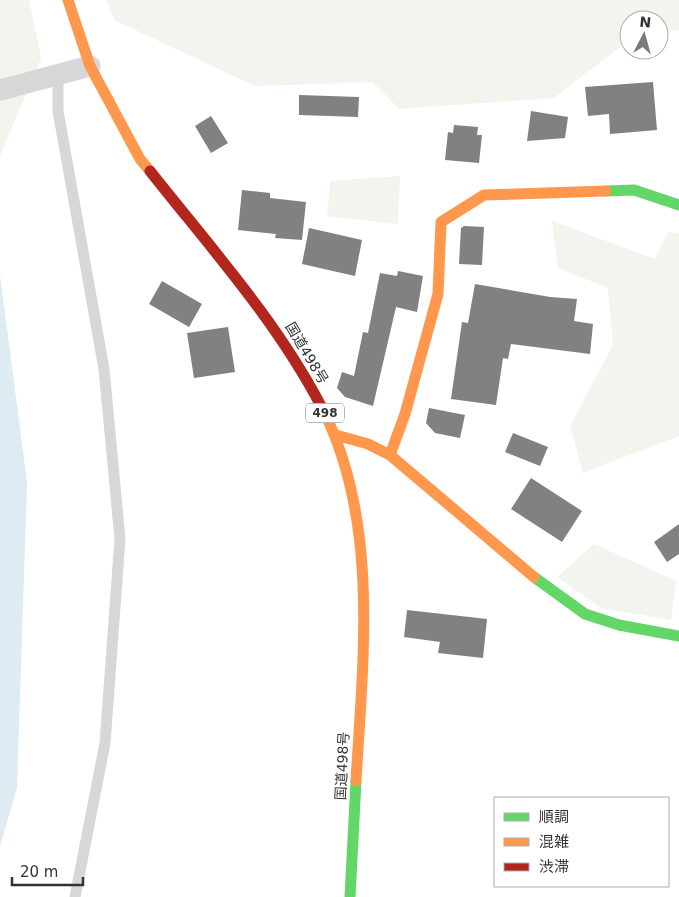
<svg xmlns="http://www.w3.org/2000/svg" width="679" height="897" font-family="'DejaVu Sans','Noto Sans JP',sans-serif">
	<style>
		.green { fill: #f1f5ed }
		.water { fill: #ddebf3 }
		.building { fill: #818181 }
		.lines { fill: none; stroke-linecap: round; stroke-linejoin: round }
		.lane { stroke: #d7d7d7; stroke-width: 11 }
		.street { stroke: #d7d7d7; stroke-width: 21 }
		.fast { stroke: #63d668; stroke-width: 11 }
		.slow { stroke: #ff974d; stroke-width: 11 }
		.jam { stroke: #b3261e; stroke-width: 11 }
		.labels { text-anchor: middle; stroke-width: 5; stroke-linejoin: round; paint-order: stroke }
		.shield { fill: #fff; stroke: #707070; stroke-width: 1 }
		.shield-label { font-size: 12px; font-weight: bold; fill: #333 }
		.street-label { font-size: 14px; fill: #333; stroke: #fff }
	</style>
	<rect width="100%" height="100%" fill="#fff"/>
	<path class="green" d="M 0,0 L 29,0 L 41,58 L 0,156 Z
		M 106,0 L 679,0 L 679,30 L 659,32 L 659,20 L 629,20 L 629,40 L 554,98 L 399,109 L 373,82 L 255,86 L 114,20 Z
		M 400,176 L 398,224 L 327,216 L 330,181 Z
		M 552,221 L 655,259 L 668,232 L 679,233 L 679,436 L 583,473 L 570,426 L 613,345 L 608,288 L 558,268 Z
		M 594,544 L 676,581 L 671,620 L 601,608 L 557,577 Z"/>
	<path class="water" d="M 0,275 L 27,482 L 17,788 L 0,846 Z"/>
	<path class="building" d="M 653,82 L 657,130 L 610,134 L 609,114 L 588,116 L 585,87 Z
		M 299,95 L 359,97 L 358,117 L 299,115 Z
		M 531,111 L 568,117 L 565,138 L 527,141 Z
		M 211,116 L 228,143 L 211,153 L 195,126 Z
		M 454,125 L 478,127 L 477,135 L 482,135 L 479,163 L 445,160 L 448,132 L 453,133 Z
		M 242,190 L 270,193 L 270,198 L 306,202 L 302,240 L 275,238 L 276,234 L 238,230 Z
		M 464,226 L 484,227 L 482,265 L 459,264 L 461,228 Z
		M 309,228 L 362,240 L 355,276 L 302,264 Z
		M 398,271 L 423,276 L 417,312 L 396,307 L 373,406 L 345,397 L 337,388 L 342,372 L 354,376 L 363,332 L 368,333 L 380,273 L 397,276 Z
		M 162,281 L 202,304 L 189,327 L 149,304 Z
		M 475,284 L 550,297 L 577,299 L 574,321 L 593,324 L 590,354 L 511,344 L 508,359 L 503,358 L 496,405 L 451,399 L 462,322 L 468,323 Z
		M 228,327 L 235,372 L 194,378 L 187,333 Z
		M 429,408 L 465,415 L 460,438 L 435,433 L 426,423 Z
		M 513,433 L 548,447 L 540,466 L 505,452 Z
		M 531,478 L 582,511 L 562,542 L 511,509 Z
		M 679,524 L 679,554 L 667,562 L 654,542 Z
		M 407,610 L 487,619 L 483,658 L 438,653 L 440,642 L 404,637 Z"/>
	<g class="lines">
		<path class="lane" d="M 58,75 L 58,111 L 104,369 L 120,539 L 105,743 L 75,897"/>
		<path class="street" d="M 0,90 L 90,66"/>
		<path class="fast" d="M 606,191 L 634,190 L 679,205
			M 534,577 L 585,614 L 619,625 L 679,636
			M 350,897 L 356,781"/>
		<path class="slow" d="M 68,0 L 90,66 L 140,159 L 150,171
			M 321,406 C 380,519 363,658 356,781
			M 336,435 L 368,444 L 390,455 L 534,577
			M 390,455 L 405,414 L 438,294 L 441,222 L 484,195 L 606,191"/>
		<path class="jam" d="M 150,171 C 210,247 276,320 321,406"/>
	</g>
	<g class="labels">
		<rect class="shield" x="306" y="403.5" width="38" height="19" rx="4"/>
		<g class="shield-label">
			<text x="325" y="417">498</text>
		</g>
		<g class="street-label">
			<text transform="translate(307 353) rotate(59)" y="5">国道498号</text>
			<text transform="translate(342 766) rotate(-87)" y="5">国道498号</text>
		</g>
	</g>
	<rect x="494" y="797" width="175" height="90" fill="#ffffff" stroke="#adadad"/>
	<rect x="504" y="813" width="25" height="8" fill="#63d668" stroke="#adadad"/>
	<text x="539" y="822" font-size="15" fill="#333333">順調</text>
	<rect x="504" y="838" width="25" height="8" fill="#ff974d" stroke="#adadad"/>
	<text x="539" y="847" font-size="15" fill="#333333">混雑</text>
	<rect x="504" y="863" width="25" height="8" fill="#b3261e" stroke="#adadad"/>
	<text x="539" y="872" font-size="15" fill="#333333">渋滞</text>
	<g transform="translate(644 35) rotate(6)"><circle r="24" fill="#ffffff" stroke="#adadad"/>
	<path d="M0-4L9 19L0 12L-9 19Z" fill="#7a7a7a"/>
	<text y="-8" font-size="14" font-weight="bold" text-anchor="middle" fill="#333333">N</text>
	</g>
	<path d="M12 877v8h71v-8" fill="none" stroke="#333333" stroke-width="2.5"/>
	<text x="20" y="877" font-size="15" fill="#333333" stroke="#ffffff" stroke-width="4" paint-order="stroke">20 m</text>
</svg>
